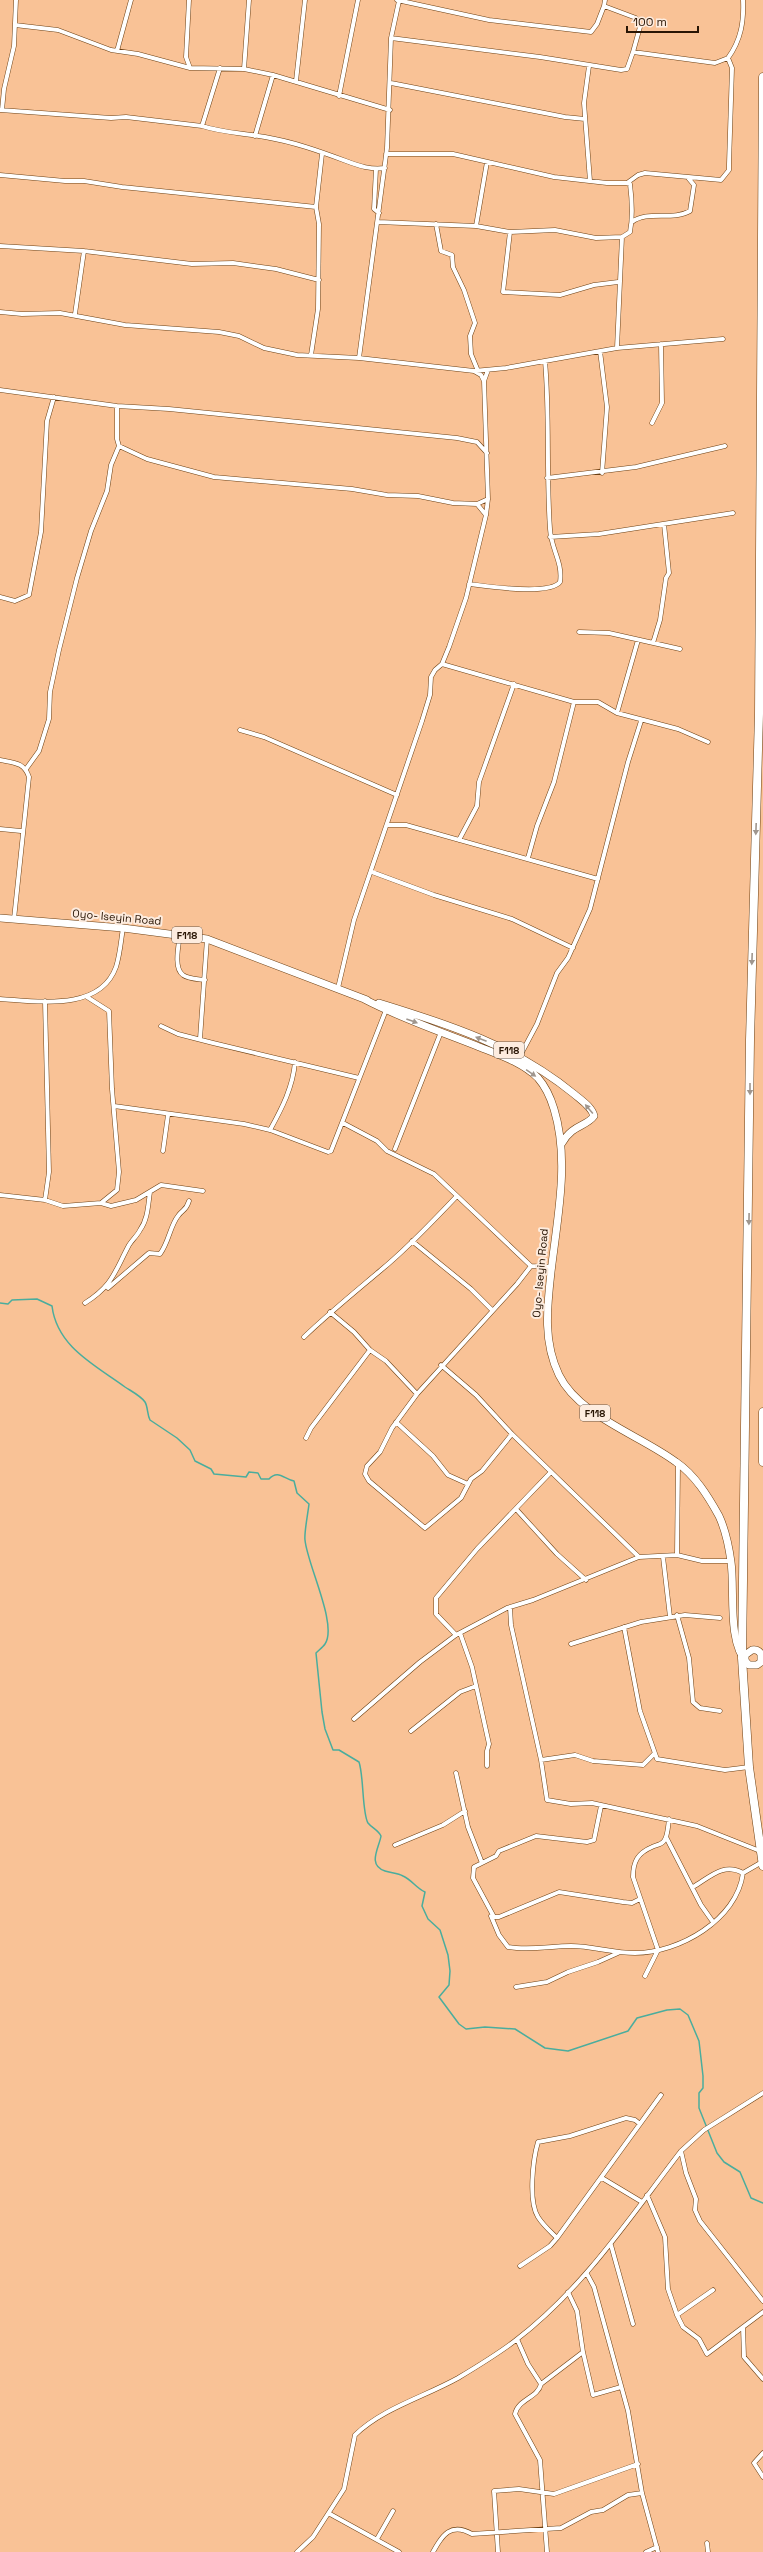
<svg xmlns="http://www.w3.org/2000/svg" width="763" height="2552" font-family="'Space Grotesk',sans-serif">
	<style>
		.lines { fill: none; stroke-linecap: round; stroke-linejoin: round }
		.stream { stroke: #4aad9d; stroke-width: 1.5 }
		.minor-casing { stroke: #6d4013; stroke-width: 5 }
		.primary-casing { stroke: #6d4013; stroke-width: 8 }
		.motorway-casing { stroke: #6d4013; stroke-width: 9 }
		.minor { stroke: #fff; stroke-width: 4 }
		.primary { stroke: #fff; stroke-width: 7 }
		.motorway { stroke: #fff; stroke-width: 8 }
		.oneway { fill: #9f968e }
		.labels { text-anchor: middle; stroke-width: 4; stroke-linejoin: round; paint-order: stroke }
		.shield { fill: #fdecdf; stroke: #695646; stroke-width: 1 }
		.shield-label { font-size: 10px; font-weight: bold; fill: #291504 }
		.street-label { font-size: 11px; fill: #291504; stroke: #fdecdf }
	</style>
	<rect width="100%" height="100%" fill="#f9c296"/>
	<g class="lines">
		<path class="stream" d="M 0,1303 L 8,1304 L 12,1300 L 37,1299 L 52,1306 C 57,1347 95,1365 125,1387 C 131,1391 141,1396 145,1402 C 148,1407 147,1414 150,1420 L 177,1438 L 190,1450 L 195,1461 L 211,1469 L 214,1474 L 246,1477 L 249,1472 L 258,1473 L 261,1479 L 269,1479 C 278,1469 284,1479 294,1481 L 297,1493 L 309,1504 C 308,1513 304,1533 305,1540 C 307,1564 338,1625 325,1644 C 323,1647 319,1650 316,1653 L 322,1712 L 325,1729 L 333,1750 L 339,1750 L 359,1762 C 364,1777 362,1813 368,1823 C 372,1828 378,1830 381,1836 C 379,1848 367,1865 385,1871 C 391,1873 398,1873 403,1876 C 412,1880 416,1888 425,1892 L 422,1906 L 428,1919 L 440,1930 L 448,1955 L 450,1971 L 449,1985 L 439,1997 L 459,2024 L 466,2029 L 485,2027 L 515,2029 L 545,2048 L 568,2051 L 628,2031 L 637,2018 L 667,2010 L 680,2009 L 688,2015 L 699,2041 L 703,2076 L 703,2088 L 699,2093 L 699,2108 L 717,2153 L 724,2162 L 740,2172 L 751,2198 L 763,2203"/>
		<defs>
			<path id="minor" d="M 189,0 L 186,57 L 190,68
				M 397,0 L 489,20 L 591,32 L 597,24 L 604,6
				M 605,0 L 604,6 L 636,18 L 640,27 L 633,52 L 715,63 L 728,58 C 741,40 744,22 743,0
				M 15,25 L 58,30 L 111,50 L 138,54 L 190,68 L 244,69 L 273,75 L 390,110
				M 391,38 L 540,57 L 621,70 L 627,69 L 633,52
				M 117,51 L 131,0
				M 589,66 L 584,103 L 590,181
				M 220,68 L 202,126 C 223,133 244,133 265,137 C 294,142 319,151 346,161 C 359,166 371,170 385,168
				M 244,69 L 249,0
				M 296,81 L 305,0
				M 391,83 L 565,117 L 585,119
				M 339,96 L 358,0
				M 0,110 L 111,118 L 126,117 L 202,126
				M 2,110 L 4,89 L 14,46 L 16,0
				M 255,136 L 273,75
				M 386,154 L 453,154 L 554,177 L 607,183 L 627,183 L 638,175 L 645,173 L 721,180 L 729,170 L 729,164 L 732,68 L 728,58
				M 487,162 L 476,226 L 510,232 L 503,292 L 560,295 L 594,285 L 618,282
				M 376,169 L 374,209 L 379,213
				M 0,175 L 65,181 L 84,181 L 122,187 L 316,207
				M 378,222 L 476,226
				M 632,222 C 647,210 673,221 690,211 L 694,185 L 689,179
				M 436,224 L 441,251 L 452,255 L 453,267 L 464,290 L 475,323 L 470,336 L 471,354 L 478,371
				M 510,232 L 555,230 L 596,238 L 622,237
				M 0,246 L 84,251 L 192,264 L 233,263 L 276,269 L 319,280
				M 0,312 L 22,314 L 60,313 L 125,325 L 219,332 L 239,336 L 264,348 L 297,355 L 359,358 L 474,371 L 506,368 L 617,348 L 723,339
				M 75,314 L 84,251
				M 617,348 L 622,237 L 630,232 C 633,217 632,200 630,184 L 627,183
				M 600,351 L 607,407 L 602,473
				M 311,355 L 318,309 L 319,224 L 316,207 L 322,154
				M 359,358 L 387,148 L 391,38 L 399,1
				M 474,371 L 481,375 L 484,381
				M 0,390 L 117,406 L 169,409 L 457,438 L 477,442 L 487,453
				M 652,423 L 662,403 L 661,344
				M 119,446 L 147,459 L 214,477 L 352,489 L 387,495 L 418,496 L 453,503 L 477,504 L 488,499
				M 547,478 L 636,467 L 725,446
				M 477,504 L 486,515
				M 550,537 L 599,534 L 733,513
				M 469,584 C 486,586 549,596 560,582 C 563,562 551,549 550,529 C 546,473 550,417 545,361
				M 0,597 L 15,601 L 29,595 L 41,532 L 47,421 L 54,397
				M 579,632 L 609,633 L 680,649
				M 653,643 L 660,620 L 666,578 L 669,573 L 664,524
				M 442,664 L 574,702 L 598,702 L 617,713 L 678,729 L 708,742
				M 617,713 L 638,640
				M 240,730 L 264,737 L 397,795
				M 0,760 C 14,763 24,762 29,777 L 14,919
				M 26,769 L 39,751 L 49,719 L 50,692 L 59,650 L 77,578 L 91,531 L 107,491 L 111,465 L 119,446 L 117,439 L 117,406
				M 388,825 L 406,825 L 598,879
				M 0,829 L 21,831
				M 459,840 L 477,806 L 479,782 L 514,684
				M 528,858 L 537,826 L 554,782 L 574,702
				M 372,872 L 434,895 L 512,919 L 573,948
				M 180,934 C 179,944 173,968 183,975 C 188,979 198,979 205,980
				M 338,988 L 354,920 L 422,721 L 430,695 L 431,677 L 435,670 L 442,664 L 449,647 L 466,598 L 486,515 L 488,499 L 484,381 L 488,370
				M 87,997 L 109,1011 L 112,1089 L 119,1172 L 117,1190 L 101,1203
				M 0,999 C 37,1001 100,1012 116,967 C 120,955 121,940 123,928
				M 161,1026 L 178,1034 L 213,1043 L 359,1078
				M 200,1039 L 207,939
				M 520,1056 L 537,1024 L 557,973 L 568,958 L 590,909 L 628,762 L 641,721
				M 114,1106 L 244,1124 L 270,1130 L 328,1152 L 331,1151 L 386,1010
				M 343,1123 L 377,1141 L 387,1151 L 434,1174 L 531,1266
				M 270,1130 C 282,1108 293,1087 295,1062
				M 395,1149 L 441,1032
				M 163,1151 L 168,1115
				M 0,1195 L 45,1200 L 63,1206 L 101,1203 L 111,1206 L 136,1200 L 161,1185 L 203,1191
				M 45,1200 L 49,1172 L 45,1001
				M 412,1241 L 471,1289 L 492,1310
				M 108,1288 L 149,1253 L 160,1254 C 169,1242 170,1226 178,1216 C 183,1209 186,1211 189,1201
				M 85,1303 C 113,1285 114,1273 129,1245 C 132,1240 137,1236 140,1230 C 148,1219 148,1205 150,1192
				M 330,1312 L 354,1332 L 370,1350 L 386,1361 L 417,1394
				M 304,1337 C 329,1313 355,1292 381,1270 C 408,1248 432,1222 456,1197
				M 441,1365 L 476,1395 L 512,1434 L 639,1557
				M 396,1422 L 433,1456 L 448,1475 L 468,1484
				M 512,1434 L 482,1471 L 471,1479 L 461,1498 L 425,1528 L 369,1481 L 365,1474 L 367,1466 L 380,1452 L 392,1428 L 417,1394 L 517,1284 L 531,1266 L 552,1267
				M 306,1438 L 311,1428 L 370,1350
				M 516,1509 L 557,1554 L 586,1580
				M 677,1555 L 678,1466
				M 663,1557 L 670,1617
				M 510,1607 L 511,1625 L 541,1760 L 547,1800 L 571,1804 L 592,1803 L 697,1826 L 760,1851
				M 677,1615 L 689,1658 L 693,1702 L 700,1708 L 720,1711
				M 624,1627 L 640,1711 L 657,1759 L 725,1770 L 749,1767
				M 460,1633 L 472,1667 L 489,1744 L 487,1751 L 487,1766
				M 456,1635 L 436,1614 L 436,1598 L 477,1549 L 551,1472
				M 571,1644 L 641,1622 L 685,1615 L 720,1618
				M 354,1719 L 420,1662 L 456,1635 L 507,1608 L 533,1600 L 639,1557 L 677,1555 L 702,1561 L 731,1561
				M 411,1731 L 460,1692 L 476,1686
				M 541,1760 L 575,1755 L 593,1761 L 643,1765 L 654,1754
				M 456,1773 L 468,1827 L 482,1863
				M 601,1806 L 594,1840 L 587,1842 L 536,1836 L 499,1851 L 496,1856 L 474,1867 L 473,1878 L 494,1917 L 499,1917 L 559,1892 L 623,1902 L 632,1903 L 640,1899
				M 666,1837 L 701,1905 L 713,1922
				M 395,1845 L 443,1825 L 465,1811
				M 693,1887 C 710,1877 724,1862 743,1873
				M 491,1916 L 499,1935 L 508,1947 C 530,1951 550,1946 571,1946 C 592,1946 613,1953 635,1953 C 679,1953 737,1920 743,1873 L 762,1862
				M 645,1976 L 658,1950 L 633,1877 C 633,1861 638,1853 652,1847 C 656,1845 661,1845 664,1841 C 668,1836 668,1826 669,1819
				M 516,1987 L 547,1982 L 568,1972 L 598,1962 L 618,1953
				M 681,2151 L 686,2173 L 696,2199 L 695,2210 L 700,2221 L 763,2301
				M 602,2178 L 642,2202
				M 647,2195 L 665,2237 L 668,2289 L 677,2315 L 683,2327 L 699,2339 L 707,2354 L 763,2312
				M 557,2238 C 550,2231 543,2225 538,2217 C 528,2201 533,2159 538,2142 L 570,2136 L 626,2118 L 635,2120 L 640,2124
				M 611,2245 L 633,2324
				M 520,2266 L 550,2246 L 557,2238 L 661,2095
				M 587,2274 L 594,2287 L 628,2411 L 642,2493 L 658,2552
				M 568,2292 L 577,2311 L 583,2352 L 593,2395 L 621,2387
				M 677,2315 L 713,2290
				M 743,2327 L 744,2357 L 763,2379
				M 517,2339 L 528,2364 L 541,2384 C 538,2398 518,2399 515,2414 L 540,2460 L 547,2552
				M 541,2384 L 583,2352
				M 763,2453 L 754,2463 L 763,2477
				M 330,2514 L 399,2552
				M 377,2539 L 393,2511
				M 707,2543 L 708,2552
				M 297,2552 L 313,2537 L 344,2489 L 355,2435 C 383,2408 424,2397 458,2378 C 478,2366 498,2354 516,2340 C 584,2288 630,2217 681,2151 L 704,2130 L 763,2093
				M 433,2552 C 442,2535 451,2522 472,2534 L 561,2528 L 591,2512 L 603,2510 L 628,2495 L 642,2493
				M 498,2552 L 494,2491 L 519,2489 L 554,2494 L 638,2464
				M 646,2552 L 657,2547"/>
			<path id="primary" d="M 0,918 L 123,928 L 207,939 L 367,1000
				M 364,999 C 400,1018 439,1031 477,1046 C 497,1054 522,1062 538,1078 C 545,1086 551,1099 554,1109 C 570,1161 557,1219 551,1272 C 547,1308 543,1342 559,1375 C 579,1416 640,1435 676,1462 C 695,1475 708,1496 719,1516 C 725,1529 729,1547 731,1562 C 735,1590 727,1642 747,1663
				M 379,1003 C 451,1025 515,1046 574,1094 C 581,1100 592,1107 594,1116 C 586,1127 573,1124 562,1143
				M 761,1654 L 761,1662 L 757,1665 L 749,1665 L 745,1661 L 745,1655 L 752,1650 C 758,1649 760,1652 763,1657"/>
			<path id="motorway" d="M 763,77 L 759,714 L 750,1040 L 742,1658 L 749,1767 L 763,1866
				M 763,1412 L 763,1462"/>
		</defs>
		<use href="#minor" class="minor-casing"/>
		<use href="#primary" class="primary-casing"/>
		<use href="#motorway" class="motorway-casing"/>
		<use href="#minor" class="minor"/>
		<use href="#primary" class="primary"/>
		<use href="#motorway" class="motorway"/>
	</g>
	<defs><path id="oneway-solid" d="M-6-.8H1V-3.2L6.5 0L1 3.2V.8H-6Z"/></defs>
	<g class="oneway">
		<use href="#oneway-solid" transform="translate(756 829) rotate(92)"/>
		<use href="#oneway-solid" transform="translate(752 959) rotate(92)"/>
		<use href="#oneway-solid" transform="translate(412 1021) rotate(20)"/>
		<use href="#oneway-solid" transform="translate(481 1039) rotate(-159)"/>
		<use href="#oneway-solid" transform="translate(531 1073) rotate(35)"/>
		<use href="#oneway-solid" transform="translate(750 1089) rotate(90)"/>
		<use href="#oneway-solid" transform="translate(589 1109) rotate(-130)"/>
		<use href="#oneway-solid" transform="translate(749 1219) rotate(91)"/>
	</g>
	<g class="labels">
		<g class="shield">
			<rect x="172" y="927" width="30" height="16" rx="3"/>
			<rect x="494" y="1042" width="30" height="16" rx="3"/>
			<rect x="580" y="1405" width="30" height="16" rx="3"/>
		</g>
		<g class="shield-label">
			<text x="187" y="939">F118</text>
			<text x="509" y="1054">F118</text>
			<text x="595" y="1417">F118</text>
		</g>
		<g class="street-label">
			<text transform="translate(117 917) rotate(5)" y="4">Oyo- Iseyin Road</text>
			<text transform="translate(540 1273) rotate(-85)" y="4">Oyo- Iseyin Road</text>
		</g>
	</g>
	<path d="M627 26v6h71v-6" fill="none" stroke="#291504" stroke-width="2"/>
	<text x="633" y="26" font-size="12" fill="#291504" stroke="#fdecdf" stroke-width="3" paint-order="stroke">100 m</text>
</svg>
